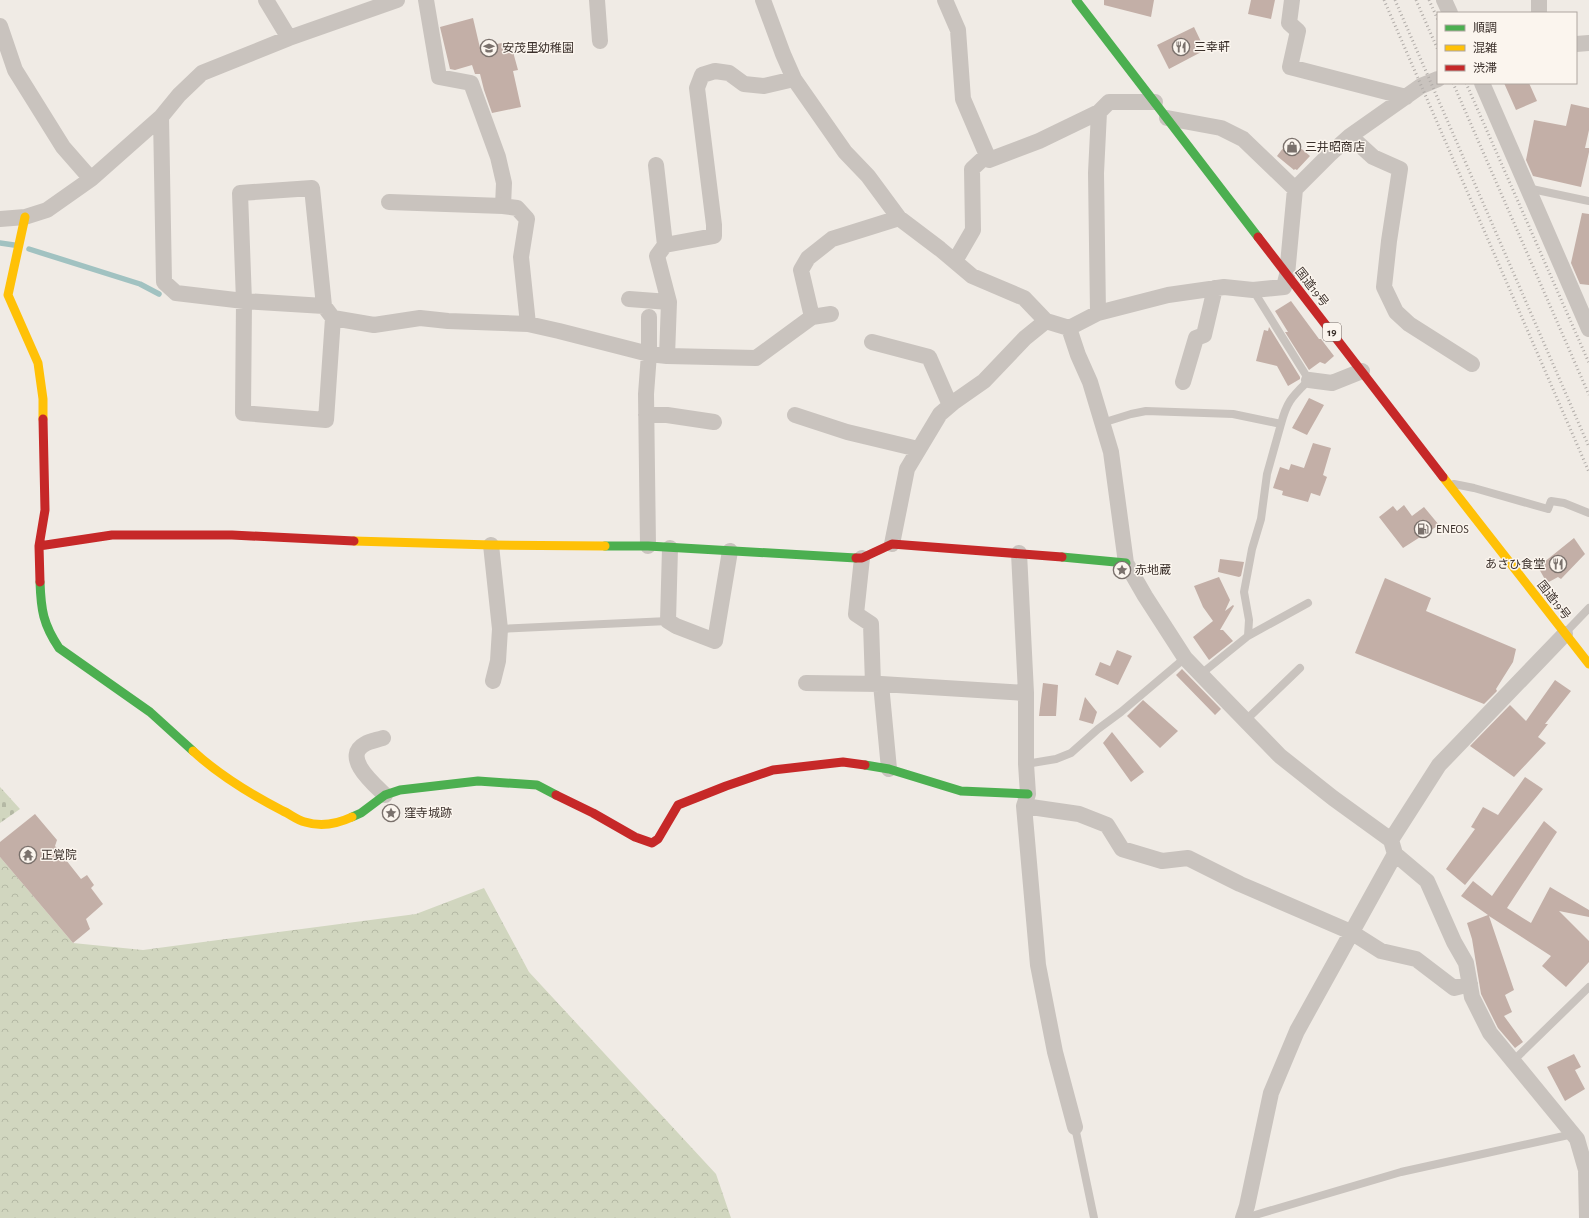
<svg xmlns="http://www.w3.org/2000/svg" width="1589" height="1218" font-family="'Alegreya Sans','Noto Sans JP',sans-serif">
	<style>
		.forest { fill: url(#forest-crowns) }
		.cemetery { fill: url(#cemetery-stones) }
		.lines { fill: none; stroke-linecap: round; stroke-linejoin: round }
		.stream { stroke: #a1c2c1; stroke-width: 5.5 }
		.building { fill: #c3afa7 }
		.lane { stroke: #c9c3be; stroke-width: 8 }
		.street { stroke: #c9c3be; stroke-width: 16 }
		.fast { stroke: #4caf50; stroke-width: 9 }
		.slow { stroke: #ffc107; stroke-width: 9 }
		.jam { stroke: #c62828; stroke-width: 9 }
		.rail { stroke: #b1aca8; stroke-width: 3; stroke-dasharray: 1 3; stroke-linecap: butt }
		.labels { text-anchor: middle; stroke-width: 3; stroke-linejoin: round; paint-order: stroke }
		.shield { fill: #fbf5ee; stroke: #756b66; stroke-width: 1 }
		.shield-label { font-size: 11px; font-weight: bold; fill: #3b302b }
		.poi-label { font-size: 12px; fill: #3b302b; stroke: #fbf5ee; text-anchor: start }
		.street-label { font-size: 12px; fill: #3b302b; stroke: #fbf5ee }
	</style>
	<defs>
		<pattern id="forest-crowns" width="20" height="18" patternUnits="userSpaceOnUse"><rect width="20" height="18" fill="#d1d6bf"/><path d="M2 6a3 3 0 1 1 6 0M12 15a3 3 0 1 1 6 0" fill="none" stroke="#b4b8a4"/></pattern>
		<pattern id="cemetery-stones" width="16" height="16" patternUnits="userSpaceOnUse"><rect width="16" height="16" fill="#d1d6bf"/><path d="M2 7V4a2 2 0 0 1 4 0v3zM10 15v-3a2 2 0 0 1 4 0v3z" fill="#b4b8a4"/></pattern>
	</defs>
	<rect width="100%" height="100%" fill="#f0ebe5"/>
	<path class="forest" d="M 0,857 L 73,943 L 143,950 L 416,914 L 484,888 L 529,972 L 716,1174 L 731,1218 L 0,1218 Z"/>
	<path class="cemetery" d="M 0,787 L 20,809 L 0,823 Z"/>
	<g class="lines">
		<path class="stream" d="M 0,243 L 14,245
			M 29,249 L 140,284 L 159,294"/>
	</g>
	<path class="building" d="M 1104,0 L 1154,0 L 1151,17 L 1104,5 Z
		M 1251,0 L 1275,0 L 1271,19 L 1248,14 Z
		M 473,18 L 480,48 L 510,41 L 518,70 L 513,71 L 521,107 L 492,113 L 484,90 L 480,74 L 475,74 L 472,65 L 455,70 L 450,69 L 440,27 Z
		M 1194,27 L 1205,50 L 1169,69 L 1157,45 Z
		M 1504,83 L 1529,83 L 1537,101 L 1516,110 Z
		M 1571,104 L 1589,108 L 1589,130 L 1585,148 L 1589,148 L 1589,152 L 1581,187 L 1533,176 L 1526,160 L 1534,120 L 1566,126 Z
		M 1290,139 L 1310,156 L 1297,170 L 1295,169 L 1294,170 L 1277,156 Z
		M 1582,213 L 1589,214 L 1589,285 L 1580,284 L 1571,263 Z
		M 1291,301 L 1319,339 L 1321,339 L 1334,356 L 1325,364 L 1320,362 L 1309,370 L 1285,332 L 1288,332 L 1275,311 Z
		M 1269,327 L 1300,377 L 1300,379 L 1288,386 L 1277,366 L 1256,361 L 1264,330 L 1268,331 Z
		M 1309,398 L 1324,405 L 1307,435 L 1292,428 Z
		M 1313,443 L 1331,448 L 1323,475 L 1327,477 L 1320,496 L 1311,493 L 1308,502 L 1282,495 L 1283,491 L 1273,488 L 1280,467 L 1289,470 L 1291,464 L 1304,468 Z
		M 1404,505 L 1412,516 L 1424,507 L 1439,525 L 1403,548 L 1379,517 L 1393,506 L 1397,511 Z
		M 1574,538 L 1585,554 L 1561,579 L 1558,577 L 1547,583 L 1538,567 Z
		M 1220,559 L 1244,562 L 1241,576 L 1239,577 L 1218,572 Z
		M 1219,577 L 1230,600 L 1225,611 L 1233,605 L 1234,606 L 1220,630 L 1223,630 L 1233,641 L 1209,660 L 1193,637 L 1213,621 L 1203,607 L 1194,586 Z
		M 1385,578 L 1431,598 L 1426,611 L 1516,649 L 1513,662 L 1496,689 L 1497,691 L 1484,704 L 1355,653 Z
		M 1117,650 L 1132,656 L 1118,685 L 1095,675 L 1100,662 L 1110,666 Z
		M 1182,669 L 1221,709 L 1215,715 L 1176,675 Z
		M 1555,680 L 1571,691 L 1545,724 L 1548,724 L 1538,737 L 1546,743 L 1514,777 L 1470,746 L 1510,705 L 1526,721 Z
		M 1043,683 L 1058,685 L 1056,716 L 1039,716 Z
		M 1085,697 L 1097,712 L 1093,724 L 1079,720 Z
		M 1143,700 L 1178,731 L 1160,748 L 1127,716 Z
		M 1112,732 L 1144,772 L 1131,782 L 1103,743 Z
		M 1525,777 L 1543,789 L 1465,885 L 1446,869 L 1475,829 L 1471,827 L 1483,807 L 1498,815 Z
		M 35,814 L 57,840 L 55,846 L 81,879 L 87,875 L 94,885 L 91,888 L 103,904 L 86,919 L 90,929 L 73,943 L 0,857 L 0,842 Z
		M 1544,821 L 1557,832 L 1507,908 L 1531,923 L 1550,887 L 1589,910 L 1589,917 L 1559,911 L 1589,941 L 1589,962 L 1566,987 L 1542,966 L 1551,956 L 1489,916 L 1514,990 L 1505,995 L 1512,1012 L 1504,1016 L 1523,1042 L 1515,1048 L 1498,1028 L 1481,994 L 1472,939 L 1467,923 L 1488,915 L 1461,896 L 1473,881 L 1492,896 Z
		M 1574,1054 L 1581,1067 L 1575,1070 L 1585,1089 L 1565,1101 L 1547,1067 Z"/>
	<g class="lines">
		<path class="lane" d="M 1527,188 L 1589,201
			M 1102,423 L 1131,414 L 1146,411 L 1233,414 L 1281,424 C 1287,401 1292,397 1309,380 L 1253,290
			M 1454,484 L 1474,488 L 1548,509 L 1551,501 L 1564,503 L 1589,513
			M 500,629 L 668,621
			M 1565,633 L 1589,608
			M 1248,636 L 1308,603
			M 1201,674 L 1248,636 L 1249,620 L 1244,592 L 1252,549 L 1261,519 L 1267,474 L 1281,424
			M 1246,720 L 1300,668
			M 1026,764 L 1056,759 L 1071,753 L 1098,729 L 1121,712 L 1185,658
			M 1513,1061 L 1589,987
			M 1075,1127 L 1094,1218
			M 1245,1218 L 1401,1172 L 1573,1134"/>
		<path class="street" d="M 266,0 L 289,38
			M 426,0 L 439,77 L 471,83 L 498,157 L 504,183 L 503,206 L 517,208 L 527,219 L 521,257 L 528,324
			M 597,0 L 600,41
			M 763,0 L 783,54 L 794,79 L 845,152 L 868,176 L 899,218 L 940,249 L 972,276 L 1024,298 L 1046,321 L 1069,328 L 1098,313 L 1168,295 L 1224,287 L 1253,290 L 1284,287 L 1287,275 L 1295,189 L 1330,154 L 1350,136 L 1421,86 L 1438,79
			M 945,0 L 958,30 L 963,99 L 989,160 L 1039,141 L 1099,112
			M 1292,0 L 1289,23 L 1298,31 L 1290,67 L 1406,97
			M 1444,0 L 1450,13
			M 1539,0 L 1539,13
			M 0,26 L 15,70 L 63,147 L 91,179
			M 1576,44 L 1589,43
			M 1482,83 L 1589,329
			M 161,117 L 164,282 L 176,293 L 244,301 L 324,306
			M 1167,118 L 1221,128 L 1243,139 L 1295,189
			M 1350,136 L 1373,157 L 1400,169 L 1389,241 L 1384,287 L 1396,312 L 1409,324 L 1472,364
			M 656,165 L 665,245
			M 312,188 L 324,306 L 333,318 L 326,420 L 243,413 L 244,301 L 240,193 Z
			M 389,202 L 503,206
			M 0,219 L 25,217 L 47,210 L 91,179 L 161,117 L 179,95 L 202,73 L 289,38 L 397,0
			M 955,261 L 973,230 L 972,169 L 987,155
			M 629,299 L 669,302
			M 1098,313 L 1096,173 L 1099,112 L 1109,102 L 1155,102
			M 812,317 L 831,314
			M 333,318 L 374,325 L 420,318 L 448,321 L 528,324 L 559,331 L 649,354 L 667,356 L 756,358 L 812,317 L 801,270 L 808,258 L 832,239 L 899,218
			M 1069,328 L 1078,355 L 1090,382 L 1111,452 L 1126,563 L 1145,596 L 1185,658 L 1211,685 L 1280,756 L 1333,798 L 1391,840 L 1395,854 L 1427,881 L 1454,942 L 1466,963 L 1472,997 L 1490,1033 L 1577,1139 L 1586,1170 L 1587,1218
			M 872,342 L 929,357 L 950,405
			M 667,356 L 669,302 L 657,256 L 665,245 L 714,236 L 714,225 L 697,88 L 702,75 L 715,71 L 729,73 L 744,84 L 764,86 L 794,79
			M 1309,380 L 1332,383 L 1362,371
			M 1183,382 L 1196,338 L 1204,335 L 1215,288
			M 646,415 L 667,415 L 714,422
			M 795,415 L 847,432 L 918,449
			M 892,544 L 907,469 L 940,414 L 954,402 L 984,381 L 1025,338 L 1046,321
			M 491,545 L 500,629 L 498,661 L 493,681
			M 648,546 L 646,394 L 649,354 L 649,317
			M 670,548 L 668,621 L 676,626 L 715,641 L 730,551
			M 1019,553 L 1026,693 L 1026,764 L 1028,794 L 1024,806 L 1038,965 L 1055,1052 L 1075,1127
			M 862,558 L 856,614 L 871,624 L 873,684
			M 806,683 L 881,684 L 1026,693
			M 881,684 L 889,769
			M 383,738 C 377,740 370,741 365,744 C 341,757 375,785 385,795
			M 1024,806 L 1079,814 L 1107,825 L 1122,849 L 1162,861 L 1188,858 L 1240,884 L 1351,932 L 1381,951 L 1416,959 L 1454,988 L 1470,984
			M 1391,840 L 1439,765 L 1565,634
			M 1243,1218 L 1247,1206 L 1271,1093 L 1297,1031 L 1395,854"/>
		<path class="fast" d="M 1076,0 L 1258,237
			M 605,546 L 648,546 L 856,558
			M 1062,557 L 1126,563
			M 40,582 C 41,610 43,624 59,648 L 150,712 L 193,751
			M 865,765 L 889,769 L 961,791 L 1028,794
			M 352,817 L 361,813 L 385,795 L 400,790 L 478,781 L 537,785 L 556,795"/>
		<path class="slow" d="M 25,217 L 8,295 L 38,363 L 43,399 L 43,419
			M 1443,477 L 1589,664
			M 354,541 L 491,545 L 605,546
			M 193,751 C 219,775 252,795 283,811 C 290,814 297,820 305,822 C 321,827 337,824 352,817"/>
		<path class="jam" d="M 1258,237 L 1443,477
			M 39,546 L 112,535 L 232,535 L 354,541
			M 856,558 L 862,558 L 892,544 L 1062,557
			M 40,582 L 39,546 L 45,510 L 43,419
			M 556,795 L 593,813 L 635,837 L 652,843 L 658,839 L 678,805 L 726,786 L 773,770 L 843,762 L 865,765"/>
		<path class="rail" d="M 1384,0 L 1589,472
			M 1395,0 L 1589,447
			M 1416,0 L 1438,50
			M 1429,0 L 1438,20
			M 1453,83 L 1589,395
			M 1466,83 L 1589,363"/>
	</g>
	<defs>
		<symbol id="restaurant-ring" viewBox="-11 -11 22 22"><circle r="9.5" fill="#fbf5ee" stroke="#7a716c" stroke-width="1.5"/><path d="M-5-6h1v4h1v-4h1v4h1v-4h1v5L-1.5 .5V6h-2V.5L-5-1ZM5-6V6H3V1.5H1.5Q1.5-4 5-6Z" fill="#7a716c"/></symbol>
		<symbol id="school-ring" viewBox="-11 -11 22 22"><circle r="9.5" fill="#fbf5ee" stroke="#7a716c" stroke-width="1.5"/><path d="M0-5L7-2L0 1L-7-2ZM-4 1L0 2.5L4 1V4Q0 6-4 4Z" fill="#7a716c"/></symbol>
		<symbol id="shop-ring" viewBox="-11 -11 22 22"><circle r="9.5" fill="#fbf5ee" stroke="#7a716c" stroke-width="1.5"/><path d="M-5-2.5h2.3a2.7 3.5 0 0 1 5.4 0H5L5.5 6h-11ZM-1.5-2.5h3a1.5 2.3 0 0 0-3 0Z" fill="#7a716c"/></symbol>
		<symbol id="fuel-ring" viewBox="-11 -11 22 22"><circle r="9.5" fill="#fbf5ee" stroke="#7a716c" stroke-width="1.5"/><path d="M-5.5-6h7V0h2V4h1.3V-2.5L3-4.5l.8-.8L6-3V5H2.5V1h-1V6h-7ZM-4.2-4.7v3.2H.2V-4.7Z" fill="#7a716c"/></symbol>
		<symbol id="sight-ring" viewBox="-11 -11 22 22"><circle r="9.5" fill="#fbf5ee" stroke="#7a716c" stroke-width="1.5"/><path d="M0-6L1.8-2.2L6-1.7L2.9 1.2L3.7 5.4L0 3.3L-3.7 5.4L-2.9 1.2L-6-1.7L-1.8-2.2Z" fill="#7a716c"/></symbol>
		<symbol id="temple-ring" viewBox="-11 -11 22 22"><circle r="9.5" fill="#fbf5ee" stroke="#7a716c" stroke-width="1.5"/><path d="M0-6L5-2H3V0L6.5 2.5H4V6H1.5V3h-3V6H-4V2.5H-6.5L-3 0V-2H-5Z" fill="#7a716c"/></symbol>
	</defs>
	<g fill-rule="evenodd">
		<use href="#restaurant-ring" x="1171" y="37" width="20" height="20"/>
		<use href="#school-ring" x="479" y="38" width="20" height="20"/>
		<use href="#shop-ring" x="1282" y="137" width="20" height="20"/>
		<use href="#fuel-ring" x="1413" y="519" width="20" height="20"/>
		<use href="#restaurant-ring" x="1548" y="554" width="20" height="20"/>
		<use href="#sight-ring" x="1112" y="560" width="20" height="20"/>
		<use href="#sight-ring" x="381" y="803" width="20" height="20"/>
		<use href="#temple-ring" x="18" y="845" width="20" height="20"/>
	</g>
	<g class="labels">
		<rect class="shield" x="1323" y="323" width="18" height="18" rx="3"/>
		<g class="shield-label">
			<text x="1332" y="336">19</text>
		</g>
		<g class="poi-label">
			<text x="1194" y="51">三幸軒</text>
			<text x="502" y="52">安茂里幼稚園</text>
			<text x="1305" y="151">三井昭商店</text>
			<text x="1436" y="533">ENEOS</text>
			<text x="1545" y="568" text-anchor="end">あさひ食堂</text>
			<text x="1135" y="574">赤地蔵</text>
			<text x="404" y="817">窪寺城跡</text>
			<text x="41" y="859">正覚院</text>
		</g>
		<g class="street-label">
			<text transform="translate(1312 287) rotate(52)" y="4">国道19号</text>
			<text transform="translate(1554 600) rotate(52)" y="4">国道19号</text>
		</g>
	</g>
	<rect x="1437" y="12" width="140" height="72" fill="#fbf5ee" stroke="#aea6a0"/>
	<rect x="1445" y="25" width="20" height="6" fill="#4caf50" stroke="#aea6a0"/>
	<text x="1473" y="32" font-size="12" fill="#3b302b">順調</text>
	<rect x="1445" y="45" width="20" height="6" fill="#ffc107" stroke="#aea6a0"/>
	<text x="1473" y="52" font-size="12" fill="#3b302b">混雑</text>
	<rect x="1445" y="65" width="20" height="6" fill="#c62828" stroke="#aea6a0"/>
	<text x="1473" y="72" font-size="12" fill="#3b302b">渋滞</text>
</svg>
